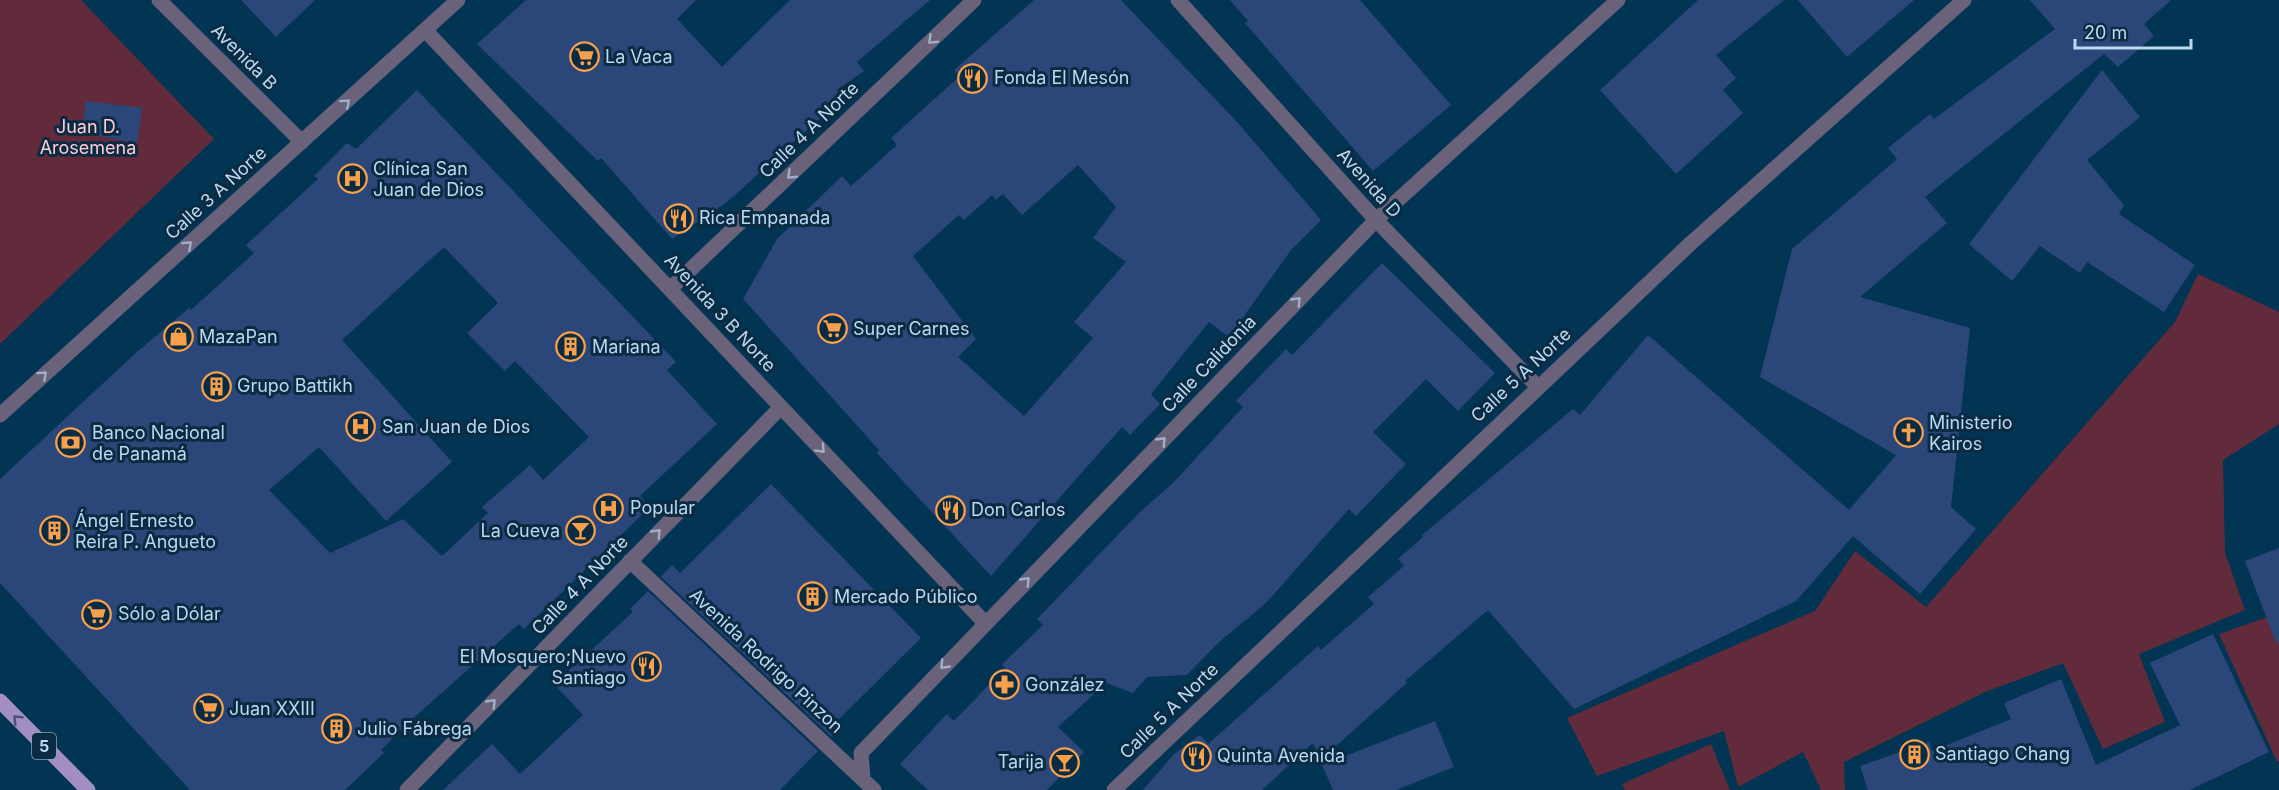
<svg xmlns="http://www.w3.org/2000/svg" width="2279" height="790" font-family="Inter,sans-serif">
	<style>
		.green { fill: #612b3c }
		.building { fill: #2b4679; fill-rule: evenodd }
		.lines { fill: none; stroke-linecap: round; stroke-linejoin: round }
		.street { stroke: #6a617a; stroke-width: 15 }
		.primary { stroke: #a28ec2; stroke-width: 15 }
		.oneway { stroke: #9fafc7 }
		.oneway2 { stroke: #475375 }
		.labels { text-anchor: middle; stroke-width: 6; stroke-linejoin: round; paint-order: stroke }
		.shield { fill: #0a2b41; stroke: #86a5bc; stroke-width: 1.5 }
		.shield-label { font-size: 16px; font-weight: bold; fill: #bbd9f1 }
		.street-label { font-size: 18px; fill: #bbd9f1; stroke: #0a2b41 }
		.poi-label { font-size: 18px; fill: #bbd9f1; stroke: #0a2b41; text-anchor: start }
		.park-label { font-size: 18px; fill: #feccd8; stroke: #0a2b41 }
	</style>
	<rect width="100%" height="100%" fill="#023554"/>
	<path class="green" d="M 0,0 L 81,0 L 214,139 L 0,344 Z
		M 2198,274 L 2279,312 L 2279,424 L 2223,460 L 2225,553 L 2245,610 L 2139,654 L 2165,722 L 2103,749 L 2063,663 L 1985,692 L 1844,762 L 1845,790 L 1821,790 L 1803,752 L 1738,787 L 1724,731 L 1597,776 L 1567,718 L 1815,611 L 1855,551 L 1926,607 L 2175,322 Z
		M 2279,613 L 2279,761 L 2277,762 L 2219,634 Z
		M 1711,744 L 1730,790 L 1625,790 L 1622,784 Z"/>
	<path class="building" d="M 241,0 L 315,0 L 276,37 Z
		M 526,0 L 696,0 L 677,19 L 722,67 L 790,0 L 930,0 L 857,62 L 864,71 L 840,88 L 847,94 L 726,203 L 672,239 L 601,158 L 598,161 L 477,44 Z
		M 1034,0 L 1121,0 L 1238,123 L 1321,220 L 1291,250 L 1229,337 L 1209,322 L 1151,394 L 1160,404 L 1130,435 L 1122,427 L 991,576 L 877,453 L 879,450 L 743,299 L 777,239 L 842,176 L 851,186 L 897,145 L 891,138 L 960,76 L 954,70 ZM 1078,165 L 1116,207 L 1093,238 L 1126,262 L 1074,322 L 1093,338 L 1024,416 L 958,357 L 976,339 L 913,256 L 959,215 L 964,220 L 992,195 L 996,200 L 1003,194 L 1022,215 Z
		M 1230,0 L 1360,0 L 1451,105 L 1373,171 L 1245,23 L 1248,21 Z
		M 1698,0 L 1784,0 L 1716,55 L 1736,78 L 1723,90 L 1743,113 L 1676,174 L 1600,90 Z
		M 1798,0 L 1914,0 L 1847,57 Z
		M 2030,0 L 2171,0 L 2144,24 L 2154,36 L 2118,67 L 2104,54 L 1925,197 L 1947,223 L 1860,297 L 1970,328 L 1951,507 L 1976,529 L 1920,594 L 1853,536 L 1796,601 L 1574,709 L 1488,610 L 1405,681 L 1407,683 L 1320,760 L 1313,743 L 1262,790 L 1143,790 L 1174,754 L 1200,735 L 1208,744 L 1318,646 L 1321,650 L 1374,604 L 1368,597 L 1404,566 L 1398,559 L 1423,537 L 1422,535 L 1573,409 L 1580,415 L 1648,335 L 1849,510 L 1896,455 L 1760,377 L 1792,249 L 1897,159 L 1888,148 L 1930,114 L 1934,119 L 2055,29 Z
		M 2102,70 L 2140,117 L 2087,160 L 2124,205 L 2119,214 L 2195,265 L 2164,312 L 2087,262 L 2080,273 L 2040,246 L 2012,281 L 1969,244 Z
		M 417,90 L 676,362 L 667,370 L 717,424 L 640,496 L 650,507 L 524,629 L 519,624 L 408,723 L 381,750 L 384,753 L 345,790 L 190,790 L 0,583 L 0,479 L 138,351 L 189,308 L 191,310 L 254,253 L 246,245 L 318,179 L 314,176 L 347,143 L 356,149 ZM 444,247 L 498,303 L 467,333 L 505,371 L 515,361 L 589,437 L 543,480 L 530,465 L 482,507 L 488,513 L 442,556 L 403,519 L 330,553 L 269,490 L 319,447 L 386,521 L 452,462 L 342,340 Z
		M 86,101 L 142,108 L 137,143 L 82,133 Z
		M 1382,263 L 1495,373 L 1458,411 L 1426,379 L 1373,432 L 1406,464 L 1356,516 L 1349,509 L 1266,603 L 1218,643 L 1187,675 L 1147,677 L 1133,693 L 1106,683 L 1058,727 L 1084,752 L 1047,790 L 928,790 L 900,764 L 947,714 L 954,721 L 1005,668 L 1002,664 L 1043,625 L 1037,619 L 1140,512 L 1174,482 L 1243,407 L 1236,401 L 1286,349 L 1292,355 Z
		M 771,484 L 921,638 L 835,723 L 840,728 L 832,737 L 661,577 L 672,565 L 680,573 Z
		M 2279,548 L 2279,642 L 2276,643 L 2245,561 Z
		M 648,591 L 818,751 L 780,790 L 443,790 L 492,744 L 520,774 L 583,715 L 554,684 L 633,612 L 630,609 Z
		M 2213,634 L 2269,752 L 2190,790 L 1868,790 L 1860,766 L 1929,742 L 1932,751 L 2011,719 L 2004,703 L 2061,679 L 2096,765 L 2180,725 L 2150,663 Z
		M 1435,721 L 1454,767 L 1396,790 L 1333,790 L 1322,765 Z"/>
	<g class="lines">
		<path class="street" d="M 159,0 L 302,142
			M 1178,0 L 1376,220 L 1537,386
			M 426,31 L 985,623
			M 670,289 L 974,0
			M 0,415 L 458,0
			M 630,561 L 874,790
			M 863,778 L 861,753 L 1376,220 L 1618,0
			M 407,790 L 781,407
			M 1114,790 L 1691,243 L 1964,0"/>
		<path class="primary" d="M 0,701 L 88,790"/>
	</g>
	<defs><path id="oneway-chevron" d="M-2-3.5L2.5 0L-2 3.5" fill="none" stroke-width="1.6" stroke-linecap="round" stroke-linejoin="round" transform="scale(1.5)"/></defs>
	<g class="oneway">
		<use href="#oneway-chevron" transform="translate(932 40) rotate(136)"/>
		<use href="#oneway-chevron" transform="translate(346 103) rotate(-42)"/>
		<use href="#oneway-chevron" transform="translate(791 175) rotate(136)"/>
		<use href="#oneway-chevron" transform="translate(188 245) rotate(-42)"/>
		<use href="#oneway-chevron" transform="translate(1297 301) rotate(-46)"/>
		<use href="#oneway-chevron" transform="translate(43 375) rotate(-42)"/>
		<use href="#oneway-chevron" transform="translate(1162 441) rotate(-46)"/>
		<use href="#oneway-chevron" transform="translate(821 449) rotate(47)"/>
		<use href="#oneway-chevron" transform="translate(657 533) rotate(-46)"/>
		<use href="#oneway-chevron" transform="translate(1026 581) rotate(-46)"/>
		<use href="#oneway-chevron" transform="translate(944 665) rotate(134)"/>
		<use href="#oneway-chevron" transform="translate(492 703) rotate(-46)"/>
	</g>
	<use class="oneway2" href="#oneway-chevron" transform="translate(17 719) rotate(-135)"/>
	<defs>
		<symbol id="supermarket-ring" viewBox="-11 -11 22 22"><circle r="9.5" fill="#0a2b41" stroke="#f8a04b" stroke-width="1.5"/><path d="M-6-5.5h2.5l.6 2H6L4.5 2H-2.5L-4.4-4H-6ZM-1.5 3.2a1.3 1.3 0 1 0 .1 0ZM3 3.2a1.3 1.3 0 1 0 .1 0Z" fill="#f8a04b"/></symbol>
		<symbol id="restaurant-ring" viewBox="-11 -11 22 22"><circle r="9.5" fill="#0a2b41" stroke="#f8a04b" stroke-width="1.5"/><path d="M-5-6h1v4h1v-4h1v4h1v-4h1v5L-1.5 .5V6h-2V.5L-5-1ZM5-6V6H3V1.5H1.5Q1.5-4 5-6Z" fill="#f8a04b"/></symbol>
		<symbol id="hospital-ring" viewBox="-11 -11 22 22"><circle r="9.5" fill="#0a2b41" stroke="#f8a04b" stroke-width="1.5"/><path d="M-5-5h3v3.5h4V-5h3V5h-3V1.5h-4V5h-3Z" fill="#f8a04b"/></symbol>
		<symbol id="shop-ring" viewBox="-11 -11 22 22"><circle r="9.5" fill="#0a2b41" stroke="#f8a04b" stroke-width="1.5"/><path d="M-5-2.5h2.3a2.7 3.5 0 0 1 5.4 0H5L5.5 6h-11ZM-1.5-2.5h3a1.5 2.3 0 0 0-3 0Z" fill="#f8a04b"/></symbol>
		<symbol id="building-ring" viewBox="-11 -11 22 22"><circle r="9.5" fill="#0a2b41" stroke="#f8a04b" stroke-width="1.5"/><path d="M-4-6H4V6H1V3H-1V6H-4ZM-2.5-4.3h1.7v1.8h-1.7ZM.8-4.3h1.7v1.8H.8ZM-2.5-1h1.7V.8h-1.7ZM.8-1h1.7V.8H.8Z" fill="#f8a04b"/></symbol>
		<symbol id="church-ring" viewBox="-11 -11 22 22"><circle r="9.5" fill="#0a2b41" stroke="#f8a04b" stroke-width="1.5"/><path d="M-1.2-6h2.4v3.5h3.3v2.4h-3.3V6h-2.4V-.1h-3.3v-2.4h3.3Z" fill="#f8a04b"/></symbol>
		<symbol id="bank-ring" viewBox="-11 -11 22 22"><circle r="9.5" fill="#0a2b41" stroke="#f8a04b" stroke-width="1.5"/><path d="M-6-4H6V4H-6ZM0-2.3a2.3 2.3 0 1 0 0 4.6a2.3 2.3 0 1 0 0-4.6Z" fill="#f8a04b"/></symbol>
		<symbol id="bar-ring" viewBox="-11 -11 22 22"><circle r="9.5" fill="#0a2b41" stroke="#f8a04b" stroke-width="1.5"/><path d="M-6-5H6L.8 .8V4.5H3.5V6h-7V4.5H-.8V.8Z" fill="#f8a04b"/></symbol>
		<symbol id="pharmacy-ring" viewBox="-11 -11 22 22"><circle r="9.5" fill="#0a2b41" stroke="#f8a04b" stroke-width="1.5"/><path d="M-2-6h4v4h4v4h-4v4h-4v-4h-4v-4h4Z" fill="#f8a04b"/></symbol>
	</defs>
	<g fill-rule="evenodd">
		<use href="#supermarket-ring" x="568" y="40" width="33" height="33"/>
		<use href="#restaurant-ring" x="956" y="62" width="33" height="33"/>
		<use href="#hospital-ring" x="336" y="162" width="33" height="33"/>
		<use href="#restaurant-ring" x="662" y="202" width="33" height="33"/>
		<use href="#supermarket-ring" x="816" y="312" width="33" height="33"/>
		<use href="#shop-ring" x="162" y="320" width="33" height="33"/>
		<use href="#building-ring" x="554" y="330" width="33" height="33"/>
		<use href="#building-ring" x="200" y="370" width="33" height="33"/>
		<use href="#hospital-ring" x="344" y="410" width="33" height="33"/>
		<use href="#church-ring" x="1892" y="416" width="33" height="33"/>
		<use href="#bank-ring" x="54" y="426" width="33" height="33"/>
		<use href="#hospital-ring" x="592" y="492" width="33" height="33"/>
		<use href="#restaurant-ring" x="934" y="494" width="33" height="33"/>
		<use href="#building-ring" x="38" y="514" width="33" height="33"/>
		<use href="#bar-ring" x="564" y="514" width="33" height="33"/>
		<use href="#building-ring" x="796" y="580" width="33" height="33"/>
		<use href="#supermarket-ring" x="80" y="598" width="33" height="33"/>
		<use href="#restaurant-ring" x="630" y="650" width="33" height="33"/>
		<use href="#pharmacy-ring" x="988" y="668" width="33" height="33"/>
		<use href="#supermarket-ring" x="192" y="692" width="33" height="33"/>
		<use href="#building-ring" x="320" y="712" width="33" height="33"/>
		<use href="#building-ring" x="1898" y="738" width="33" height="33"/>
		<use href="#restaurant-ring" x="1180" y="740" width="33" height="33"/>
		<use href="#bar-ring" x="1048" y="746" width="33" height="33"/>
	</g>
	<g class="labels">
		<rect class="shield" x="32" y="733" width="24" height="26" rx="4.5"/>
		<g class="shield-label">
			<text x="44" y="752">5</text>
		</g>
		<g class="street-label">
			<text transform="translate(244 57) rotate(45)" y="6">Avenida B</text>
			<text transform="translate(809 130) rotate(-44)" y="6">Calle 4 A Norte</text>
			<text transform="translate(1369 183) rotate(48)" y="6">Avenida D</text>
			<text transform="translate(216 193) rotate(-42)" y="6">Calle 3 A Norte</text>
			<text transform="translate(720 313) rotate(47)" y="6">Avenida 3 B Norte</text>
			<text transform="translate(1209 364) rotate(-46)" y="6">Calle Calidonia</text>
			<text transform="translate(1521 375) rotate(-43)" y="6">Calle 5 A Norte</text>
			<text transform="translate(580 585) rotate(-46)" y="6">Calle 4 A Norte</text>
			<text transform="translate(766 661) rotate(43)" y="6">Avenida Rodrigo Pinzon</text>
			<text transform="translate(1169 711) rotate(-44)" y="6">Calle 5 A Norte</text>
		</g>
		<g class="poi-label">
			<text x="605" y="63">La Vaca</text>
			<text x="994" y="84">Fonda El Mesón</text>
			<text x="373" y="175">Clínica San<tspan x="373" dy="21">Juan de Dios</tspan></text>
			<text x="699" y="224">Rica Empanada</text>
			<text x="853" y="335">Super Carnes</text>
			<text x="199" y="343">MazaPan</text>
			<text x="592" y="353">Mariana</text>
			<text x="237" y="392">Grupo Battikh</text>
			<text x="1929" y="429">Ministerio<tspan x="1929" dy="21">Kairos</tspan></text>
			<text x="382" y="433">San Juan de Dios</text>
			<text x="92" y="439">Banco Nacional<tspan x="92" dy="21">de Panamá</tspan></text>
			<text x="630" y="514">Popular</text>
			<text x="971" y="516">Don Carlos</text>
			<text x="75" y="527">Ángel Ernesto<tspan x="75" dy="21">Reira P. Angueto</tspan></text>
			<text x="560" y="537" text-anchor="end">La Cueva</text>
			<text x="834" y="603">Mercado Público</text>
			<text x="118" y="620">Sólo a Dólar</text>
			<text x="626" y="663" text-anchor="end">El Mosquero;Nuevo<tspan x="626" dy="21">Santiago</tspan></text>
			<text x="1025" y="691">González</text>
			<text x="229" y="715">Juan XXIII</text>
			<text x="357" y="735">Julio Fábrega</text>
			<text x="1935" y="760">Santiago Chang</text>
			<text x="1217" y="762">Quinta Avenida</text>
			<text x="1044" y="768" text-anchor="end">Tarija</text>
		</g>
		<g class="park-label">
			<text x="88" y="133">Juan D.<tspan x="88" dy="21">Arosemena</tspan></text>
		</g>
	</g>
	<path d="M2075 39v9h116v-9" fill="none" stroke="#bbd9f1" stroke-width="3"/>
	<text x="2084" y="39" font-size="18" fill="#bbd9f1" stroke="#0a2b41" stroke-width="4.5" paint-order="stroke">20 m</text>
</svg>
